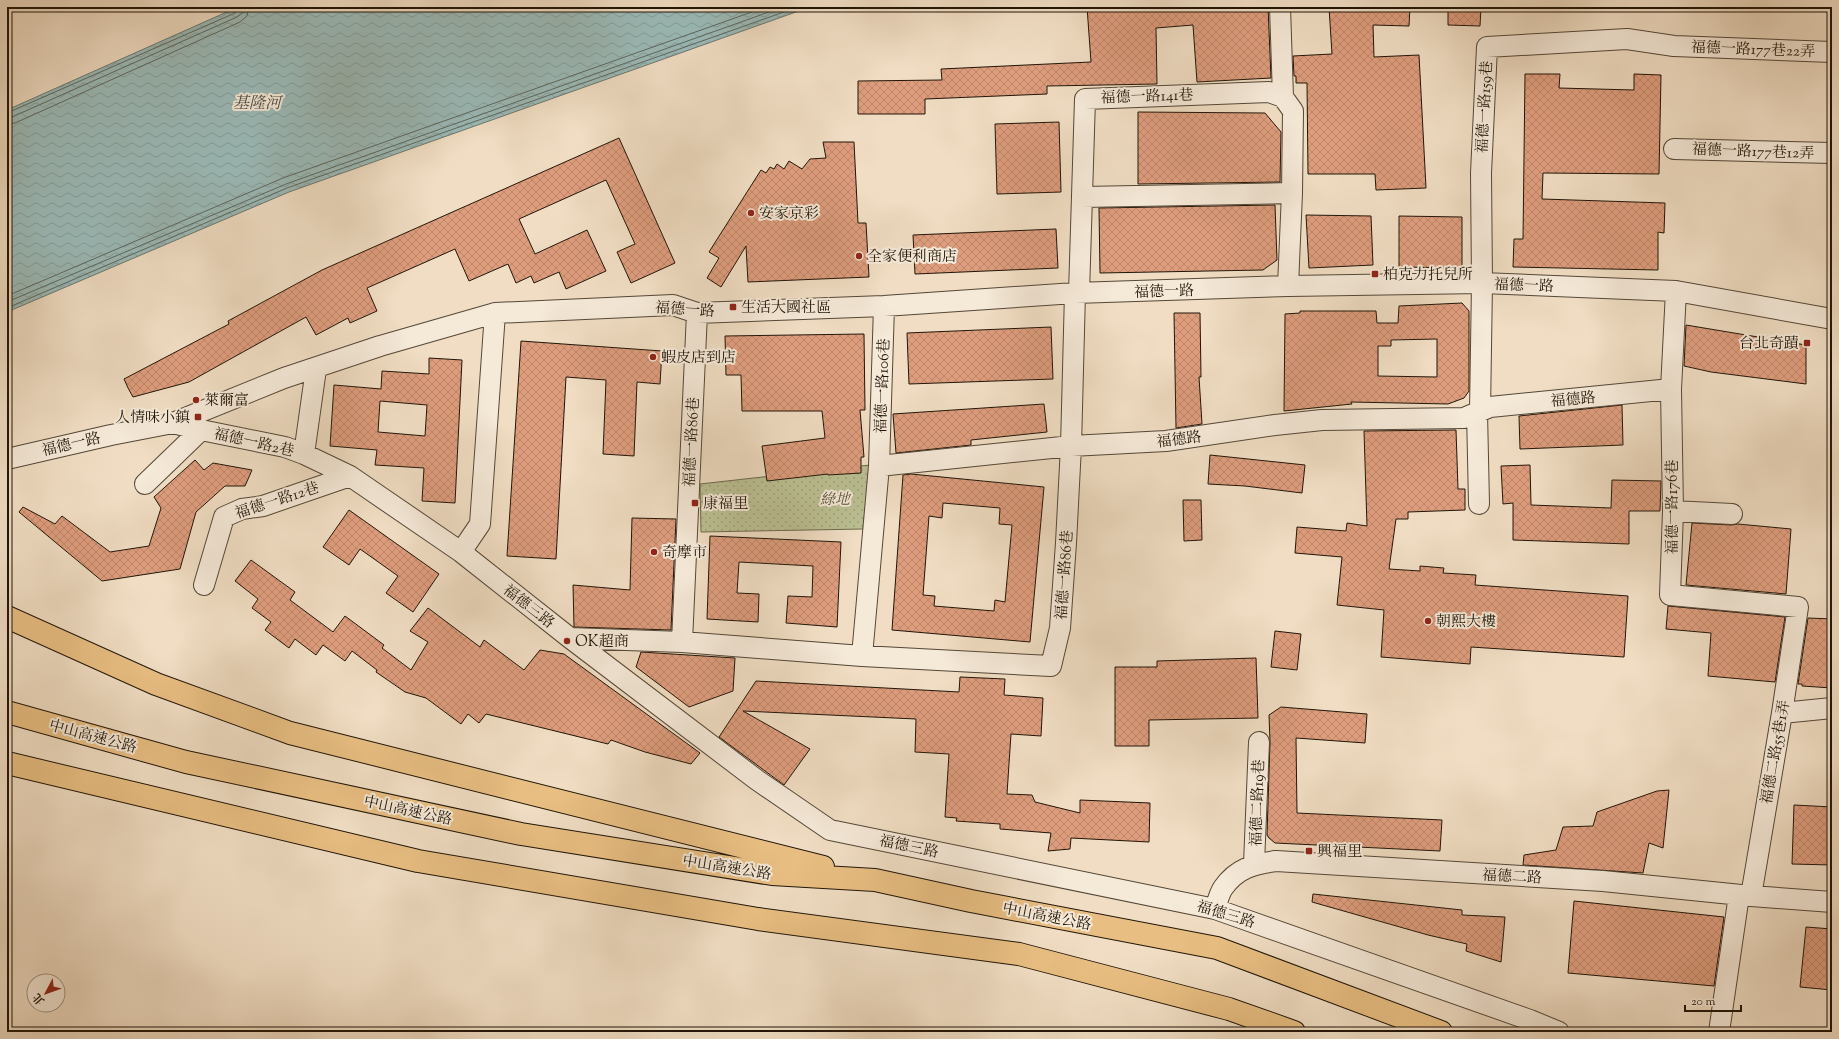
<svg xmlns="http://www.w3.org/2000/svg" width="1839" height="1039" font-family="'Sorts Mill Goudy','Noto Serif TC',serif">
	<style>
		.park { fill: url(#park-dots); stroke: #6e6a4e }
		.water { fill: url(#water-waves); stroke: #6a7972 }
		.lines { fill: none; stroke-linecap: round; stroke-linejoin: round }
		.shore { stroke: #5e6860; stroke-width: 1 }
		.building { fill: url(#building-cross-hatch); stroke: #201508; fill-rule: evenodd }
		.minor-casing { stroke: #544737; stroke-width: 22 }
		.highway-casing { stroke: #201508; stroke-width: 24 }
		.minor { stroke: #f5e9d8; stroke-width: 20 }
		.highway { stroke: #e8be82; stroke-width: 22 }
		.poi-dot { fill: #8f2418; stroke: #f5e9d8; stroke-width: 1.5 }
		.labels { text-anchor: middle; stroke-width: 4; stroke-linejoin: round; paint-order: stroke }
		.street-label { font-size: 15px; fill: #201508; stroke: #f5e9d8 }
		.poi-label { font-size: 15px; fill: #201508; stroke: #f5e9d8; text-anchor: start }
		.park-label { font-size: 15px; font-style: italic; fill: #565139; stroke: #f5e9d8 }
		.water-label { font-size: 16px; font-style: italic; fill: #4b4f46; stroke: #f5e9d8 }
	</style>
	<defs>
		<pattern id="park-dots" width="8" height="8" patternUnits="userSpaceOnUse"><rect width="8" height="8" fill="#bbc093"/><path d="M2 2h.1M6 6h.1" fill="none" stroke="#a0a47d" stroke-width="1.8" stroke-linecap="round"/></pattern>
		<pattern id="water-waves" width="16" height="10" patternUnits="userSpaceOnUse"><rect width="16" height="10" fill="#9bbbb9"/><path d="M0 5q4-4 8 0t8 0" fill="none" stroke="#85a09e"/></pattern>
		<pattern id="building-cross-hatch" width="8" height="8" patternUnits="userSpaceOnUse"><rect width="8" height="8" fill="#de9d7d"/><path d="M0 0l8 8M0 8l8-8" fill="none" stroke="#be866b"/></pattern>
	</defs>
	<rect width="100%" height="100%" fill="#f0ddc3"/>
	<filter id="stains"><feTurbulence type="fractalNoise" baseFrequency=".005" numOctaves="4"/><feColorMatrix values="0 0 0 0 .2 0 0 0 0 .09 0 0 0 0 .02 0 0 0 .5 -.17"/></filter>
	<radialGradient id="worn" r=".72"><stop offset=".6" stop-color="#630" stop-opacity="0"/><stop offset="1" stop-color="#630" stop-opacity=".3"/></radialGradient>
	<path class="park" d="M 870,465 L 863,529 L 701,532 L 700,484 Z"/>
	<path class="water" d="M 238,7 L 810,7 L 289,192 L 7,312 L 7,110 Z"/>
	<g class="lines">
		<path class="shore" d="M 7,113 L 235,13 L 238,7
			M 7,118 L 12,117 L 237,17 L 242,13 L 243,7
			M 7,124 L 15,123 L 240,22 L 247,16 L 249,7
			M 7,296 L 283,178 L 766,7
			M 7,302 L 286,184 L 783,7
			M 7,308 L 287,188 L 798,7"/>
	</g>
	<path class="building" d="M 1087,7 L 1268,7 L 1271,78 L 1197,82 L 1193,25 L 1156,28 L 1157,84 L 1047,86 L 1047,94 L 925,99 L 925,114 L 858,114 L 858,81 L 942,80 L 941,69 L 1091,62 Z
		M 1329,7 L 1410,7 L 1409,26 L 1373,25 L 1374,57 L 1419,55 L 1426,188 L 1376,190 L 1375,174 L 1308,174 L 1307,83 L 1296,83 L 1296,76 L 1294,76 L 1293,56 L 1332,54 Z
		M 1448,7 L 1481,7 L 1480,26 L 1448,25 Z
		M 1525,74 L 1560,74 L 1559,88 L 1634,90 L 1634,74 L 1661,75 L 1659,174 L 1543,173 L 1542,199 L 1665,203 L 1664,233 L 1658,232 L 1658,270 L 1513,267 L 1514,239 L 1523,239 Z
		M 1138,112 L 1265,113 L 1281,132 L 1280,182 L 1138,184 Z
		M 1059,122 L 1061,192 L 997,194 L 995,124 Z
		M 619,138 L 675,263 L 631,283 L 617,252 L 635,244 L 606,180 L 519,219 L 535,254 L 587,230 L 606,271 L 566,289 L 559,272 L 534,283 L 531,276 L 516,283 L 508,264 L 469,281 L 455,249 L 367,288 L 377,311 L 350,323 L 348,318 L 316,335 L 306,317 L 189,382 L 133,397 L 128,388 L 124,379 L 229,324 L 228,321 L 322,270 Z
		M 823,142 L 854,142 L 858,223 L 866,223 L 869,277 L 748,282 L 746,246 L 721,287 L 707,278 L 719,258 L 709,252 L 761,170 L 766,173 L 770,167 L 774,169 L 777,164 L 784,169 L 789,161 L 802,169 L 810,159 L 826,158 Z
		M 1275,205 L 1277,260 L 1263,270 L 1100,273 L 1099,208 Z
		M 1306,215 L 1371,216 L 1373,265 L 1309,268 Z
		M 1399,216 L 1462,217 L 1462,268 L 1399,267 Z
		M 1056,229 L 1058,268 L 915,274 L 913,235 Z
		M 1462,303 L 1469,311 L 1469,391 L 1464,398 L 1448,404 L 1351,402 L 1352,404 L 1284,411 L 1285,314 L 1300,313 L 1300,311 L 1376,311 L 1377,323 L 1398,323 L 1399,306 ZM 1437,339 L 1437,377 L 1378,376 L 1378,346 L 1391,346 L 1391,340 Z
		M 1174,313 L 1200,313 L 1201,377 L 1199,377 L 1202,424 L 1176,428 Z
		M 1686,325 L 1806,345 L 1806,384 L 1711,372 L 1684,366 Z
		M 1051,327 L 1053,379 L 909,384 L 907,333 Z
		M 864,334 L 865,410 L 860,410 L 864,457 L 861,457 L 861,473 L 828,475 L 828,474 L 767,481 L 762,446 L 825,438 L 822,411 L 742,411 L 741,375 L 726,375 L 725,336 Z
		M 521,341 L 662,351 L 660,384 L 637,382 L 634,456 L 603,454 L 606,380 L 566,377 L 556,559 L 507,556 Z
		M 429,358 L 462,360 L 455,503 L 422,501 L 424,468 L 375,465 L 377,450 L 330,446 L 334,385 L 381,389 L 382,371 L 429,374 ZM 380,401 L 427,405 L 425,436 L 378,432 Z
		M 1044,404 L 1047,432 L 971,440 L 971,445 L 896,453 L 893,414 Z
		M 1622,405 L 1623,445 L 1520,449 L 1519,416 Z
		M 1456,430 L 1458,489 L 1465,489 L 1465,510 L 1408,512 L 1408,519 L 1396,519 L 1389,569 L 1420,571 L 1420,566 L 1444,568 L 1443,573 L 1476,575 L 1475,585 L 1628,596 L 1624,657 L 1471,647 L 1470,664 L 1381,657 L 1384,610 L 1337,605 L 1342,557 L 1295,553 L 1297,527 L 1346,531 L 1347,523 L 1367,526 L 1364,431 Z
		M 1210,455 L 1305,465 L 1302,493 L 1245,486 L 1208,484 Z
		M 195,460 L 204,470 L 213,463 L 252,470 L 245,486 L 225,486 L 196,512 L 180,569 L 102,581 L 19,512 L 23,507 L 55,524 L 62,516 L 110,552 L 149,546 L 161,508 L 154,497 Z
		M 1530,465 L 1531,505 L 1611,508 L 1612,480 L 1661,481 L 1660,511 L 1629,511 L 1629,544 L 1513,540 L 1513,503 L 1503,504 L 1501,466 Z
		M 911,474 L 1044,487 L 1030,642 L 892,630 L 903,475 ZM 943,503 L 1000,508 L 999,524 L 1012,525 L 1005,602 L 995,600 L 994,611 L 934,606 L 935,596 L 923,595 L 929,516 L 942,518 Z
		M 1183,500 L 1201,500 L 1202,540 L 1184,541 Z
		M 349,510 L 439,574 L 413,612 L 386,593 L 398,576 L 360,549 L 349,565 L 323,547 Z
		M 632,518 L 676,519 L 671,630 L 574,627 L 573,585 L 630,590 Z
		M 1692,523 L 1731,525 L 1738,524 L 1791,529 L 1786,594 L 1686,585 Z
		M 710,536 L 841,542 L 837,627 L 786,623 L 788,596 L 812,597 L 813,566 L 739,562 L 737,593 L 759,594 L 758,622 L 707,619 Z
		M 251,560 L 295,592 L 290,600 L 333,632 L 345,616 L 384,645 L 382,648 L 411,670 L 428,642 L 410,631 L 428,608 L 480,647 L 484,640 L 524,670 L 540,650 L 564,654 L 700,753 L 691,764 L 645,752 L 611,740 L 608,744 L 486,714 L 479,723 L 468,714 L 461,724 L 426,698 L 405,692 L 376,672 L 377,670 L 352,651 L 345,661 L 323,645 L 316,655 L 295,639 L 289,648 L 265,630 L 271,622 L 252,608 L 258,599 L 235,581 Z
		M 1668,606 L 1785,617 L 1775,682 L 1708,676 L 1711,633 L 1666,629 Z
		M 1808,618 L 1832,619 L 1832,688 L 1802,686 L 1802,684 L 1798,684 Z
		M 1275,631 L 1301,634 L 1297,670 L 1271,667 Z
		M 641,652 L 735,658 L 733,691 L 689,707 L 636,667 Z
		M 1256,658 L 1258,718 L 1149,720 L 1149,746 L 1115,746 L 1115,667 L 1157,667 L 1157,661 Z
		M 960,677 L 1005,679 L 1004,695 L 1043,698 L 1041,736 L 1011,734 L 1007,794 L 1032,795 L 1035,802 L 1080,813 L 1080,800 L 1150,803 L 1149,842 L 1071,838 L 1070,849 L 1048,851 L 1051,833 L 1000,829 L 1000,824 L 956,821 L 957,818 L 945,817 L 949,754 L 915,752 L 916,719 L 743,711 L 810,749 L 784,785 L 719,737 L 756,681 L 959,692 Z
		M 1281,707 L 1367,714 L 1365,743 L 1296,738 L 1297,813 L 1442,820 L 1440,851 L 1275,843 L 1269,838 L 1267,835 L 1270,742 L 1269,715 Z
		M 1669,790 L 1663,848 L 1649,843 L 1643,873 L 1523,865 L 1524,855 L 1556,850 L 1563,827 L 1593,826 L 1597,812 L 1657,791 Z
		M 1794,805 L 1832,807 L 1832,865 L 1792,864 Z
		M 1313,894 L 1462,910 L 1462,915 L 1505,917 L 1501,962 L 1466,951 L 1467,944 L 1428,935 L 1312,902 Z
		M 1574,901 L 1724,917 L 1714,986 L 1568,973 Z
		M 1806,927 L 1832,929 L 1832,990 L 1800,987 Z"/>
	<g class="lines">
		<defs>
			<path id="minor" d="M 1280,7 L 1283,97
				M 1674,149 L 1832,153
				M 1082,197 L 1292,193
				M 1676,291 L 1671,389 L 1673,511 L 1670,595 L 1798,607 L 1782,713 L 1751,896
				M 1079,293 L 1085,99 L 1269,92 L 1283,97 L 1293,111 L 1292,193 L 1288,286
				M 1480,411 L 1482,283 L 1481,173 L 1487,47 L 1627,39 L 1674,46 L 1832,52
				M 1477,412 L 1479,504
				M 173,423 L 201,430 L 285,447 L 304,454 L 350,476 L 461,552 L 570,638 L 757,780 L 830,830 L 1215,909 L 1530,1020 L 1559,1032
				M 304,454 L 316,369
				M 7,459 L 111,435 L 173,423 L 284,378 L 380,346 L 495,313 L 673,305 L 697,313 L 884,306 L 1075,293 L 1288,286 L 1482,283 L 1676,291 L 1832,319
				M 879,466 L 1071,446 L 1166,441 L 1275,425 L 1322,420 L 1464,418 L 1490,407 L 1671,389
				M 145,484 L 201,430
				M 1673,511 L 1732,514
				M 461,552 L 480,524 L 495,313
				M 204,585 L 224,517 L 242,509 L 263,506 L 350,476
				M 570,638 L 682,642 L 862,656 L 1051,666 L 1060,628 L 1066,543 L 1071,446 L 1075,293
				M 682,642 L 697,313
				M 862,656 L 879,466 L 884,306
				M 1782,713 L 1832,708
				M 1254,864 L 1259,742
				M 1215,909 C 1217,903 1219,894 1223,888 C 1237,868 1254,864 1276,861 L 1603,881 L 1751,896 L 1832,902
				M 1719,1032 L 1739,895"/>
			<path id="highway" d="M 7,617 L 156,684 L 290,733 L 823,867
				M 7,712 L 186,762 L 521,834 L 772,874 L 875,880 L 971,901 L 1217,948 L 1441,1032
				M 7,763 L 418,861 L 758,919 L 1019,954 L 1229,1009 L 1294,1032"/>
		</defs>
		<use href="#minor" class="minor-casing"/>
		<use href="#highway" class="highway-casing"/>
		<use href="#minor" class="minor"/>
		<use href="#highway" class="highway"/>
	</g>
	<g class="poi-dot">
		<circle cx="751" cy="213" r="4"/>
		<circle cx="859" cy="256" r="4"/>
		<rect x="1371" y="270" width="8" height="8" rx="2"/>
		<rect x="729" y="303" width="8" height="8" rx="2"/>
		<rect x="1803" y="339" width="8" height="8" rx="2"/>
		<circle cx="653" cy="357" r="4"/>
		<circle cx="196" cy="400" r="4"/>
		<rect x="194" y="413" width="8" height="8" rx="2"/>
		<rect x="691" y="499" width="8" height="8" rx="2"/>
		<circle cx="654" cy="552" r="4"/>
		<circle cx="1428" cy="621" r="4"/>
		<circle cx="567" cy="641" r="4"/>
		<rect x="1305" y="847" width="8" height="8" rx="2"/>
	</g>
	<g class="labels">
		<g class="street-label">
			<text transform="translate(1753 49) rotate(2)" y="5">福德一路177巷22弄</text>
			<text transform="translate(1147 96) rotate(-2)" y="5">福德一路141巷</text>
			<text transform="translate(1484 107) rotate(-87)" y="5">福德一路159巷</text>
			<text transform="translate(1753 151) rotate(2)" y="5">福德一路177巷12弄</text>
			<text transform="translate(1524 285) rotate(2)" y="5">福德一路</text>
			<text transform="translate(1164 291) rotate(-2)" y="5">福德一路</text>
			<text transform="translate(685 309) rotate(4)" y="5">福德一路</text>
			<text transform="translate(882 386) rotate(-88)" y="5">福德一路106巷</text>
			<text transform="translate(1573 399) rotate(-5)" y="5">福德路</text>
			<text transform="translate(1179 439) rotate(-7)" y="5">福德路</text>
			<text transform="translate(254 442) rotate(13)" y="5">福德一路2巷</text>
			<text transform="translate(691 442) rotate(-87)" y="5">福德一路86巷</text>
			<text transform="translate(71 444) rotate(-13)" y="5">福德一路</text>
			<text transform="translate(277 500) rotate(-18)" y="5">福德一路12巷</text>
			<text transform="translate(1672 507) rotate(-90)" y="5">福德一路176巷</text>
			<text transform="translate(1064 575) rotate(-86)" y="5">福德一路86巷</text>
			<text transform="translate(529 606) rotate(38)" y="5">福德三路</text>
			<text transform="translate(93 736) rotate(15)" y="5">中山高速公路</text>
			<text transform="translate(1775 752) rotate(-80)" y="5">福德二路55巷1弄</text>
			<text transform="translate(1257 803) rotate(-88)" y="5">福德二路19巷</text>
			<text transform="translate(408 810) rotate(12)" y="5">中山高速公路</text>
			<text transform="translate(909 846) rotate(12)" y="5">福德三路</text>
			<text transform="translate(727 867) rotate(9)" y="5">中山高速公路</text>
			<text transform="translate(1512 876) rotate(3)" y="5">福德二路</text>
			<text transform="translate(1226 914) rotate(17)" y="5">福德三路</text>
			<text transform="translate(1047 916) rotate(11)" y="5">中山高速公路</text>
		</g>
		<g class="poi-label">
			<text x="759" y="218">安家京彩</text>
			<text x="867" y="261">全家便利商店</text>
			<text x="1383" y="279">柏克力托兒所</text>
			<text x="741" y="312">生活大國社區</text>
			<text x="1799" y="348" text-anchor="end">台北奇蹟</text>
			<text x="661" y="362">蝦皮店到店</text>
			<text x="204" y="405">萊爾富</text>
			<text x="190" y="422" text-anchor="end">人情味小鎮</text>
			<text x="703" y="508">康福里</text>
			<text x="662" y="557">奇摩市</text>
			<text x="1436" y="626">朝熙大樓</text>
			<text x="575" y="646">OK超商</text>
			<text x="1317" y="856">興福里</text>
		</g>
		<g class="park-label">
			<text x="835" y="504">綠地</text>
		</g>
		<g class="water-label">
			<text x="257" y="108">基隆河</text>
		</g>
	</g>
	<rect width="1839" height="1039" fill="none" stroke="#f0ddc3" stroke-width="24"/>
	<rect x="8" y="8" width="1823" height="1023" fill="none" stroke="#201508" stroke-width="2"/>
	<rect x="12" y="12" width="1815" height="1015" fill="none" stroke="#201508"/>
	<g transform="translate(46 993) rotate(229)"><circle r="19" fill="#f5e9d8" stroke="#a09485"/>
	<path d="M0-3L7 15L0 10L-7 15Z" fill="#8f2418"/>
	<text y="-6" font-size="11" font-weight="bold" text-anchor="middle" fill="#201508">北</text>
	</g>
	<path d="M1685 1005v6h56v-6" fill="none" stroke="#201508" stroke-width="2"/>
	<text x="1691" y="1005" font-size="12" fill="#201508" stroke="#f5e9d8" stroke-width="3" paint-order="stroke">20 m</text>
	<rect width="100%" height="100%" filter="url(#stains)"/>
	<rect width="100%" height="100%" fill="url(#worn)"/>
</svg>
